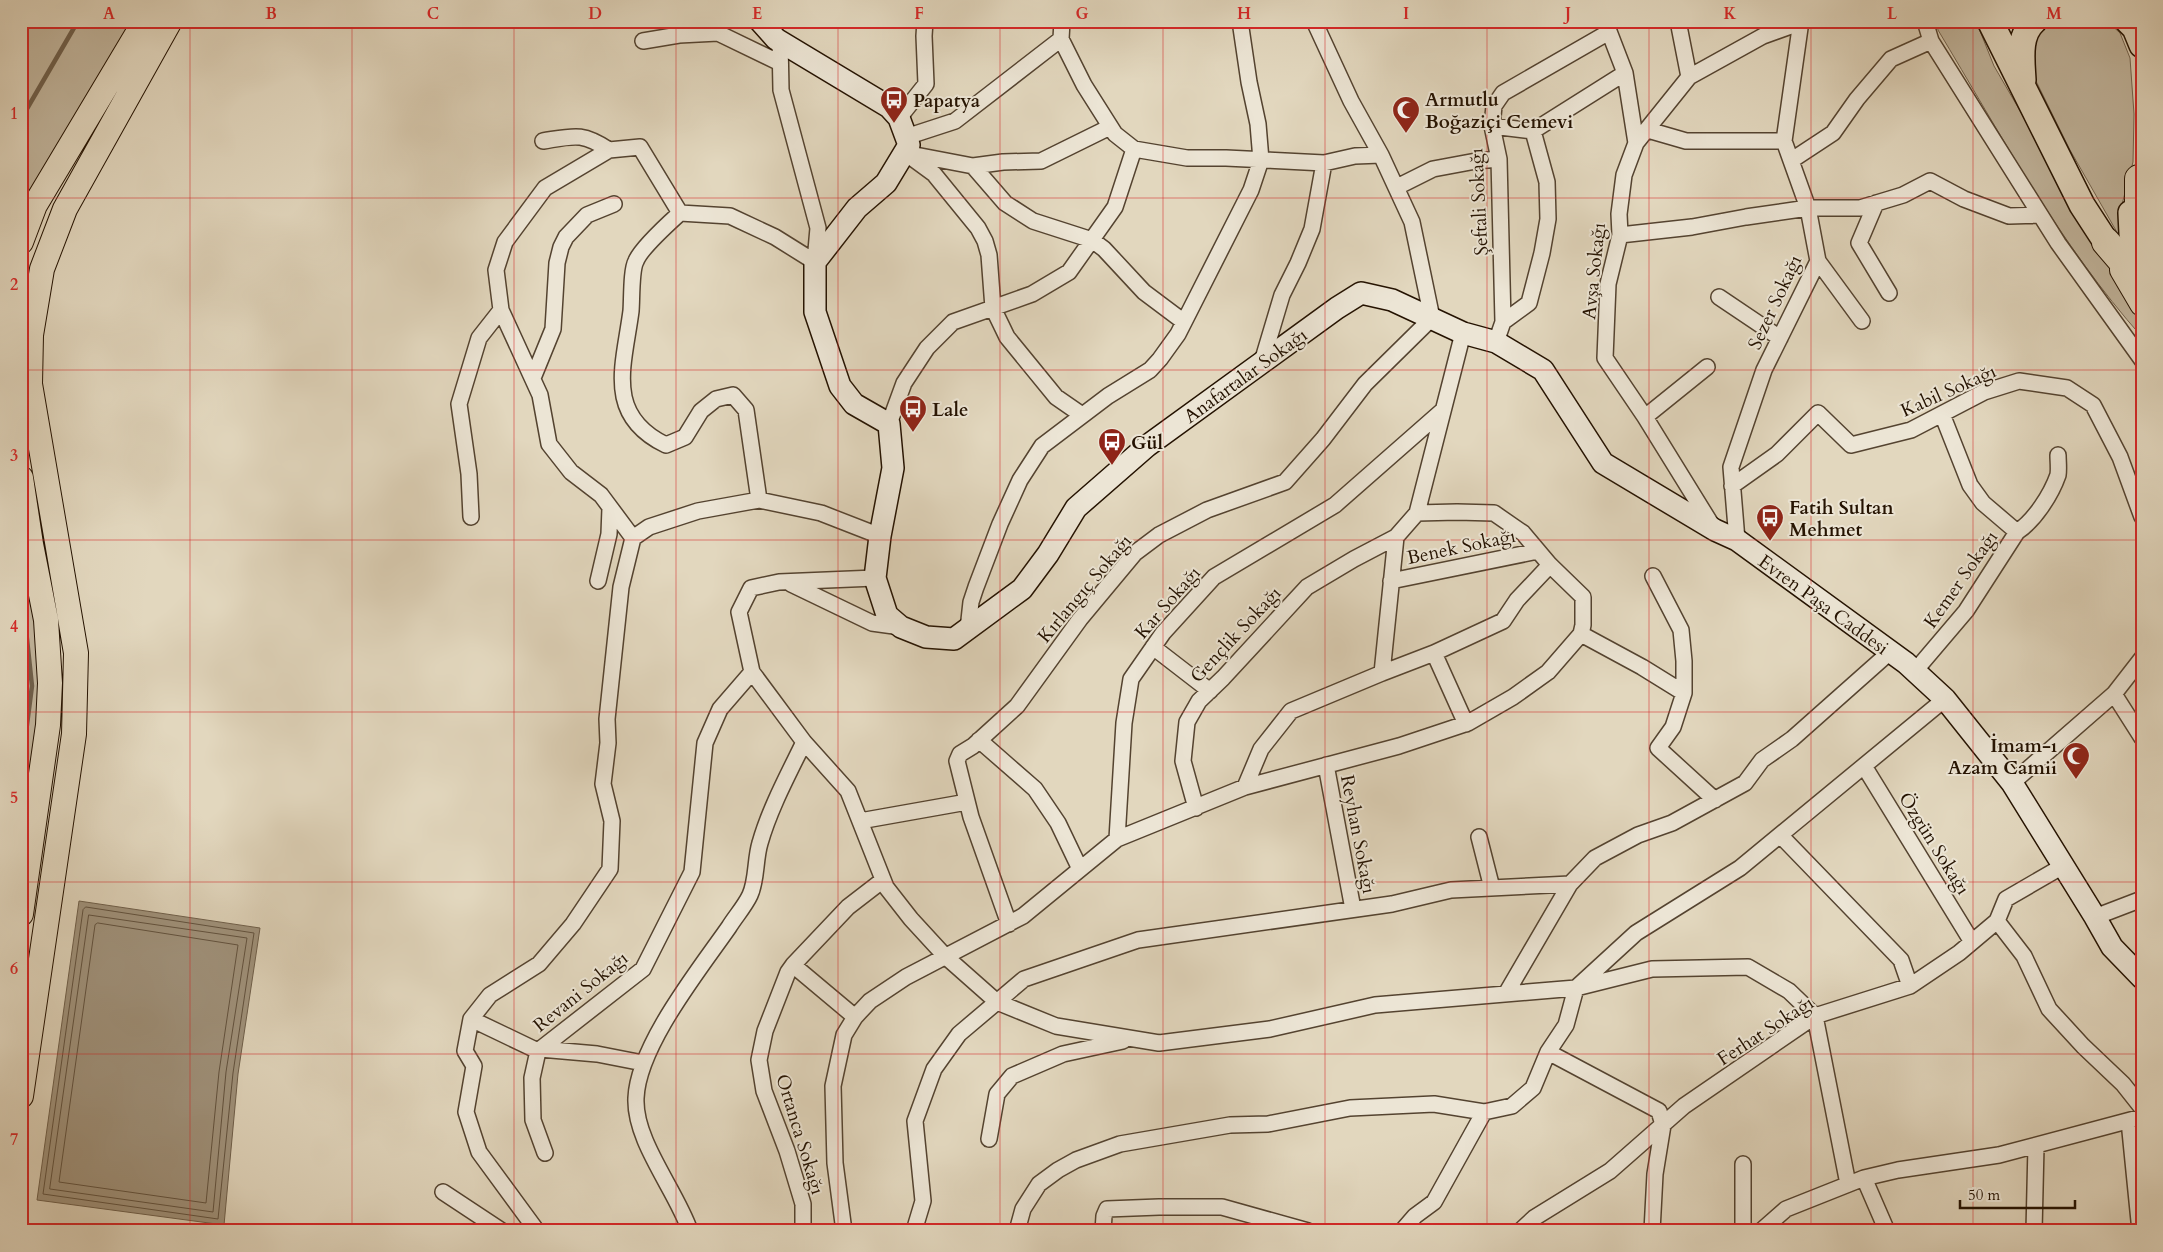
<svg xmlns="http://www.w3.org/2000/svg" width="2163" height="1252" font-family="Cardo,serif">
	<style>
		.green { fill: #c2b69e; stroke: #736450 }
		.water { fill: #a1947e; stroke: #6f604c }
		.lines { fill: none; stroke-linecap: round; stroke-linejoin: round }
		.shore { stroke: #625340; stroke-width: 1 }
		.stream { stroke: #6f604c; stroke-width: 4.5 }
		.minor-casing { stroke: #544330; stroke-width: 18 }
		.secondary-casing { stroke: #241201; stroke-width: 24 }
		.primary-casing { stroke: #241201; stroke-width: 26 }
		.trunk-casing { stroke: #241201; stroke-width: 28 }
		.motorway-casing { stroke: #241201; stroke-width: 30 }
		.minor { stroke: #ece5d5; stroke-width: 15 }
		.secondary { stroke: #ece5d5; stroke-width: 21 }
		.primary { stroke: #e2d7be; stroke-width: 24 }
		.trunk { stroke: #e2d7be; stroke-width: 25 }
		.motorway { stroke: #e2d7be; stroke-width: 28 }
		.grid { fill: none; stroke: #d62828; stroke-width: 1; stroke-opacity: 0.55 }
		.labels { text-anchor: middle; stroke-width: 4; stroke-linejoin: round; paint-order: stroke }
		.poi-label { font-size: 19px; font-weight: bold; fill: #241201; stroke: #ece5d5; text-anchor: start }
		.street-label { font-size: 19px; fill: #241201; stroke: #ece5d5 }
		.neatline { fill: none; stroke: #d62828; stroke-width: 2 }
		.grid-label { font-size: 16px; text-anchor: middle; font-weight: bold; fill: #d62828 }
	</style>
	<rect width="100%" height="100%" fill="#e2d7be"/>
	<filter id="stains"><feTurbulence type="fractalNoise" baseFrequency=".004" numOctaves="4"/><feColorMatrix values="0 0 0 0 .2 0 0 0 0 .09 0 0 0 0 .02 0 0 0 .5 -.17"/></filter>
	<radialGradient id="worn" r=".72"><stop offset=".6" stop-color="#630" stop-opacity="0"/><stop offset="1" stop-color="#630" stop-opacity=".3"/></radialGradient>
	<path class="green" d="M 21,21 L 132,21 L 21,224 Z
		M 1936,21 L 1976,21 L 1994,66 L 2142,321 L 2142,337 C 2060,245 2001,135 1938,30 Z
		M 2048,21 L 2107,21 L 2120,33 L 2130,58 L 2134,114 L 2133,162 L 2119,216 L 2122,241 L 2070,150 L 2034,77 L 2035,40 Z
		M 21,519 L 44,678 L 21,872 Z"/>
	<path class="water" d="M 79,901 L 260,928 L 238,1074 L 224,1225 L 37,1200 Z"/>
	<g class="lines">
		<path class="shore" d="M 86,907 L 254,933 L 233,1073 L 218,1219 L 43,1194 L 83,910 Z
			M 89,915 L 247,938 L 226,1072 L 213,1212 L 50,1189 Z
			M 98,923 L 238,945 L 219,1072 L 206,1203 L 59,1182 L 95,925 Z"/>
		<path class="stream" d="M 21,119 L 78,21
			M 21,583 L 32,686 L 21,771"/>
		<defs>
			<path id="minor" d="M 1062,21 L 1061,39 L 1084,85 L 1115,134 L 1134,149 L 1187,158 L 1226,158 L 1324,163
				M 1605,21 L 1625,73 L 1636,143 L 1624,175 L 1619,214 L 1620,235 L 1608,284 L 1605,358 L 1645,417 L 1713,527
				M 1678,21 L 1689,77
				M 1925,21 L 1931,41 L 2058,243 L 2142,360
				M 643,41 L 679,35 L 718,33 L 780,63
				M 899,118 L 926,84 L 924,36 L 925,21
				M 1492,126 L 1533,131 L 1625,73
				M 1648,130 L 1686,141 L 1784,141
				M 906,137 L 955,121 L 1061,39
				M 543,141 C 574,136 582,132 609,150
				M 1636,143 L 1689,77 L 1763,36 L 1802,22
				M 905,153 L 973,166 L 1005,203 L 1033,221 L 1092,240 L 1104,249 L 1144,292 L 1184,322
				M 908,155 L 934,174 L 978,228 L 985,241 L 989,255 L 993,308 L 1007,337 L 1056,397 L 1082,415
				M 1792,160 L 1833,133 L 1857,99 L 1891,59 L 1931,41
				M 973,166 L 1003,162 L 1041,161 L 1110,127
				M 1397,187 L 1433,169 L 1476,161 L 1499,159
				M 1876,203 L 1859,243 L 1889,293
				M 1620,235 L 1692,227 L 1746,217 L 1808,208 L 1860,208 L 1903,195 L 1930,181 L 1964,199 L 2009,216 L 2040,215
				M 1818,261 L 1862,321
				M 1719,297 L 1780,338
				M 1503,322 L 1529,303 L 1542,253 L 1548,219 L 1547,182 L 1533,131
				M 1496,342 L 1503,322 L 1499,159 L 1492,126 L 1494,106 L 1503,93 L 1609,32
				M 1262,362 L 1282,295 L 1298,263 L 1312,229 L 1324,163 L 1355,156 L 1381,155
				M 533,378 L 553,329 L 557,263 L 561,247 L 566,237 L 587,215 L 614,204
				M 1942,414 L 1970,485 L 1983,503 L 2017,532 C 2034,521 2051,495 2058,475 C 2059,469 2058,461 2058,455
				M 1645,417 L 1707,367
				M 889,424 L 904,383 L 927,348 L 953,322 L 1032,294 L 1069,272 L 1115,207 L 1134,149
				M 1732,486 L 1777,454 L 1818,413 L 1851,445 L 1911,430 L 1984,392 L 2019,381 L 2067,388 L 2093,405 L 2120,457 L 2142,517
				M 759,500 L 746,410 L 733,395 L 716,399 L 701,411 L 685,437 L 666,445 C 604,415 624,365 631,311 C 632,299 631,270 636,261 C 641,248 669,223 680,213 L 730,216 L 775,237 L 815,262 L 818,228 L 781,90 L 780,41
				M 471,517 L 469,474 L 459,404 L 479,338 L 501,310
				M 633,538 L 601,495 L 571,472 L 549,444 L 540,395 L 501,310 L 496,270 L 505,242 L 545,188 L 609,150 L 640,147 L 680,213
				M 1737,540 L 1731,467 L 1764,370 L 1818,261 L 1808,208 L 1784,141 L 1801,21
				M 1653,576 L 1681,630 L 1684,661 L 1684,693 L 1673,727 L 1658,748 L 1715,800
				M 875,578 L 779,582 L 751,588 L 739,612 L 752,672 L 804,742 L 848,791 L 886,887 L 911,919 L 945,956 L 997,1002 L 1056,1026 L 1159,1043 L 1270,1029 L 1375,1005 L 1576,988 L 1652,969 L 1748,967 L 1789,991 L 1815,1016 L 1848,1184
				M 598,581 L 609,534 L 610,508
				M 1391,581 L 1538,551
				M 791,584 L 872,623 L 901,627
				M 968,629 L 971,602 L 976,587 L 1000,524 L 1020,480 L 1042,446 L 1108,396 L 1150,370 L 1160,359 L 1178,334 L 1251,190 L 1261,160 L 1258,124 L 1249,82 L 1240,21
				M 1581,634 L 1642,667 L 1684,693
				M 1153,647 L 1210,691
				M 1434,653 L 1466,724
				M 1915,671 L 1966,611 L 2017,532
				M 1382,673 L 1434,653 L 1503,621 L 1517,600 L 1550,565
				M 2114,694 L 2142,738
				M 979,740 L 1035,789 L 1058,823 L 1080,869
				M 1326,765 L 1353,909
				M 1864,766 L 1972,942
				M 2012,783 L 2114,694 L 2142,658
				M 1245,787 L 1399,746 L 1468,723 L 1513,697 L 1548,672 L 1581,634 L 1583,625 L 1583,597 L 1550,565 L 1523,533 L 1494,513 L 1457,512 L 1417,513
				M 1196,808 L 1183,761 L 1187,722 L 1199,701 L 1223,678 L 1307,587 L 1354,559 L 1396,537
				M 860,821 L 967,802
				M 1780,835 L 1901,960 L 1910,986
				M 1479,837 L 1492,888
				M 1117,839 L 1124,723 L 1131,679 L 1163,633 L 1214,577 L 1335,505 L 1442,411
				M 2095,917 L 2142,899
				M 1997,921 L 2006,899 L 2063,866
				M 1009,924 L 971,817 L 957,761 L 960,754 L 973,746 L 1017,706 L 1080,619 L 1135,553 L 1159,535 L 1207,510 L 1285,482 L 1323,439 L 1365,384 L 1432,318 L 1412,222 L 1381,155 L 1351,101 L 1314,21
				M 793,965 L 855,1017
				M 1507,992 L 1570,884 L 1595,858 L 1638,835 L 1672,823 L 1745,783 L 1762,760 L 1792,739 L 1890,652
				M 471,1019 L 538,1051
				M 540,1049 L 597,1054 L 643,1063
				M 1548,1052 L 1659,1111 L 1663,1125 L 1655,1174 L 1652,1231
				M 2129,1121 L 2140,1231
				M 989,1139 L 997,1094 L 1012,1076 L 1063,1054 L 1123,1041
				M 545,1153 L 533,1120 L 532,1078 L 538,1051 L 643,969 L 692,872 L 705,743 L 720,709 L 752,672
				M 1743,1164 L 1743,1231
				M 1864,1178 L 1887,1231
				M 443,1192 L 502,1231
				M 537,1231 L 479,1152 L 466,1112 L 474,1066 L 465,1051 L 471,1019 L 490,995 L 539,964 L 573,924 L 610,869 L 612,821 L 603,784 L 608,743 L 607,719 L 621,587 L 633,538 L 649,527 L 698,511 L 759,500 L 821,513 L 880,536
				M 690,1231 C 676,1190 634,1141 636,1098 C 638,1046 699,970 729,927 C 735,917 745,906 750,895 C 757,880 755,859 760,843 C 770,808 788,775 804,742
				M 803,1231 L 803,1204 L 787,1151 L 764,1091 L 759,1060 L 765,1031 L 788,972 L 793,965 L 848,907 L 883,880
				M 844,1231 L 835,1163 L 833,1086 L 844,1035 L 855,1017 L 870,1001 L 906,977 L 1023,916 L 1117,839 L 1245,787 L 1261,749 L 1291,711 L 1382,673 L 1396,537 L 1417,513 L 1463,333
				M 914,1231 L 923,1201 L 915,1121 L 934,1069 L 959,1034 L 1024,979 L 1138,940 L 1392,904 L 1451,890 L 1570,884
				M 1017,1231 L 1023,1209 L 1039,1184 L 1058,1170 L 1076,1160 L 1120,1144 L 1230,1125 L 1268,1124 L 1350,1108 L 1434,1104 L 1484,1112
				M 1103,1231 L 1104,1216 L 1107,1209 L 1159,1207 L 1222,1207 L 1308,1231
				M 1402,1231 L 1415,1216 L 1434,1202 L 1484,1112 L 1512,1106 L 1533,1088 L 1548,1052 L 1566,1025 L 1576,988 L 1636,933 L 1740,868 L 1945,699
				M 1520,1231 L 1534,1218 L 1610,1171 L 1684,1106 L 1815,1016 L 1910,986 L 1959,953 L 1997,921 L 2024,956 L 2049,1009 L 2083,1046 L 2123,1084 L 2142,1108
				M 1761,1231 L 1786,1209 L 1864,1178 L 1898,1170 L 1999,1155 L 2142,1117
				M 2034,1231 L 2036,1146"/>
			<path id="secondary" d="M 760,21 L 776,39 L 889,107 L 899,118 L 909,145 L 886,183 L 857,208 L 815,262 L 815,312 L 840,386 L 854,404 L 889,424 L 893,468 L 880,536 L 875,578 L 887,615 L 901,627 L 926,637 L 954,639 L 1022,589 L 1048,554 L 1076,508 L 1147,446 L 1337,308 L 1361,293 L 1392,300 L 1463,333 L 1496,342 L 1543,370 L 1603,463 L 1715,530 L 1737,540 L 1906,663 L 1945,699 L 2012,783 L 2095,917 L 2112,947 L 2142,978"/>
			<path id="primary" d="M 21,242 L 35,205 L 145,21
				M 2122,270 L 2142,304
				M 21,478 L 31,544 L 46,620 L 50,683 L 48,725 L 21,914
				M 21,1096 L 74,734 L 76,653 L 30,384 L 31,335 L 42,269 L 65,209 L 170,21"/>
			<path id="trunk" d="M 1990,21 L 2082,205 L 2106,242
				M 2128,21 L 2135,28 L 2142,45
				M 2023,80 C 2022,61 2018,35 2034,21
				M 2131,213 L 2132,234 L 2142,258"/>
			<path id="motorway" d="M 2139,179 L 2139,228 L 2142,234
				M 2106,242 L 2142,284"/>
		</defs>
		<use href="#minor" class="minor-casing"/>
		<use href="#secondary" class="secondary-casing"/>
		<use href="#primary" class="primary-casing"/>
		<use href="#trunk" class="trunk-casing"/>
		<use href="#motorway" class="motorway-casing"/>
		<use href="#minor" class="minor"/>
		<use href="#secondary" class="secondary"/>
		<use href="#primary" class="primary"/>
		<use href="#trunk" class="trunk"/>
		<use href="#motorway" class="motorway"/>
	</g>
	<path class="grid" d="M 190,21 L 190,1231M 352,21 L 352,1231M 514,21 L 514,1231M 676,21 L 676,1231M 838,21 L 838,1231M 1000,21 L 1000,1231M 1163,21 L 1163,1231M 1325,21 L 1325,1231M 1487,21 L 1487,1231M 1649,21 L 1649,1231M 1811,21 L 1811,1231M 1973,21 L 1973,1231M 21,198 L 2142,198M 21,370 L 2142,370M 21,540 L 2142,540M 21,712 L 2142,712M 21,882 L 2142,882M 21,1054 L 2142,1054"/>
	<defs>
		<symbol id="bus-pin" viewBox="-11 -11 22 30"><path d="M0 17L-7.5 6A9.5 9.5 0 1 1 7.5 6Z" fill="#8f2418" stroke="#ece5d5"/><path d="M-5-6H5V4H4V6H2V4H-2V6H-4V4H-5ZM-3.5-4V0h7V-4ZM-3.5 1.2v1.5H-2V1.2ZM2 1.2v1.5H3.5V1.2Z" fill="#fff"/></symbol>
		<symbol id="mosque-pin" viewBox="-11 -11 22 30"><path d="M0 17L-7.5 6A9.5 9.5 0 1 1 7.5 6Z" fill="#8f2418" stroke="#ece5d5"/><path d="M3.5-4.9A6 6 0 1 0 3.5 4.9A5 5 0 1 1 3.5-4.9Z" fill="#fff"/></symbol>
	</defs>
	<g fill-rule="evenodd">
		<use href="#bus-pin" x="878" y="84" width="32" height="43"/>
		<use href="#mosque-pin" x="1390" y="94" width="32" height="43"/>
		<use href="#bus-pin" x="897" y="393" width="32" height="43"/>
		<use href="#bus-pin" x="1096" y="426" width="32" height="43"/>
		<use href="#bus-pin" x="1754" y="502" width="32" height="43"/>
		<use href="#mosque-pin" x="2060" y="740" width="32" height="43"/>
	</g>
	<g class="labels">
		<g class="poi-label">
			<text x="1425" y="106">Armutlu<tspan x="1425" dy="22">Boğaziçi Cemevi</tspan></text>
			<text x="913" y="107">Papatya</text>
			<text x="932" y="416">Lale</text>
			<text x="1131" y="449">Gül</text>
			<text x="1789" y="514">Fatih Sultan<tspan x="1789" dy="22">Mehmet</tspan></text>
			<text x="2057" y="752" text-anchor="end">İmam-ı<tspan x="2057" dy="22">Azam Camii</tspan></text>
		</g>
		<g class="street-label">
			<text transform="translate(1478 202) rotate(-93)" y="7">Şeftali Sokağı</text>
			<text transform="translate(1593 271) rotate(-84)" y="7">Avşa Sokağı</text>
			<text transform="translate(1774 302) rotate(-65)" y="7">Sezer Sokağı</text>
			<text transform="translate(1245 375) rotate(-36)" y="7">Anafartalar Sokağı</text>
			<text transform="translate(1948 390) rotate(-24)" y="7">Kabil Sokağı</text>
			<text transform="translate(1461 546) rotate(-12)" y="7">Benek Sokağı</text>
			<text transform="translate(1960 579) rotate(-55)" y="7">Kemer Sokağı</text>
			<text transform="translate(1084 588) rotate(-50)" y="7">Kırlangıç Sokağı</text>
			<text transform="translate(1167 602) rotate(-49)" y="7">Kar Sokağı</text>
			<text transform="translate(1824 604) rotate(36)" y="7">Evren Paşa Caddesi</text>
			<text transform="translate(1235 634) rotate(-47)" y="7">Gençlik Sokağı</text>
			<text transform="translate(1359 834) rotate(79)" y="7">Reyhan Sokağı</text>
			<text transform="translate(1935 843) rotate(58)" y="7">Özgün Sokağı</text>
			<text transform="translate(580 991) rotate(-39)" y="7">Revani Sokağı</text>
			<text transform="translate(1765 1030) rotate(-33)" y="7">Ferhat Sokağı</text>
			<text transform="translate(801 1134) rotate(73)" y="7">Ortanca Sokağı</text>
		</g>
	</g>
	<rect width="2163" height="1252" fill="none" stroke="#e2d7be" stroke-width="55"/>
	<path d="M1960 1200v8h115v-8" fill="none" stroke="#241201" stroke-width="2.5"/>
	<text x="1968" y="1200" font-size="15" fill="#241201" stroke="#ece5d5" stroke-width="4" paint-order="stroke">50 m</text>
	<rect x="28" y="28" width="2108" height="1196" class="neatline"/>
	<g class="grid-label">
		<text x="109" y="19">A</text>
		<text x="271" y="19">B</text>
		<text x="433" y="19">C</text>
		<text x="595" y="19">D</text>
		<text x="757" y="19">E</text>
		<text x="919" y="19">F</text>
		<text x="1082" y="19">G</text>
		<text x="1244" y="19">H</text>
		<text x="1406" y="19">I</text>
		<text x="1568" y="19">J</text>
		<text x="1730" y="19">K</text>
		<text x="1892" y="19">L</text>
		<text x="2054" y="19">M</text>
		<text x="14" y="119">1</text>
		<text x="14" y="290">2</text>
		<text x="14" y="461">3</text>
		<text x="14" y="632">4</text>
		<text x="14" y="803">5</text>
		<text x="14" y="974">6</text>
		<text x="14" y="1145">7</text>
	</g>
	<rect width="100%" height="100%" filter="url(#stains)"/>
	<rect width="100%" height="100%" fill="url(#worn)"/>
</svg>
